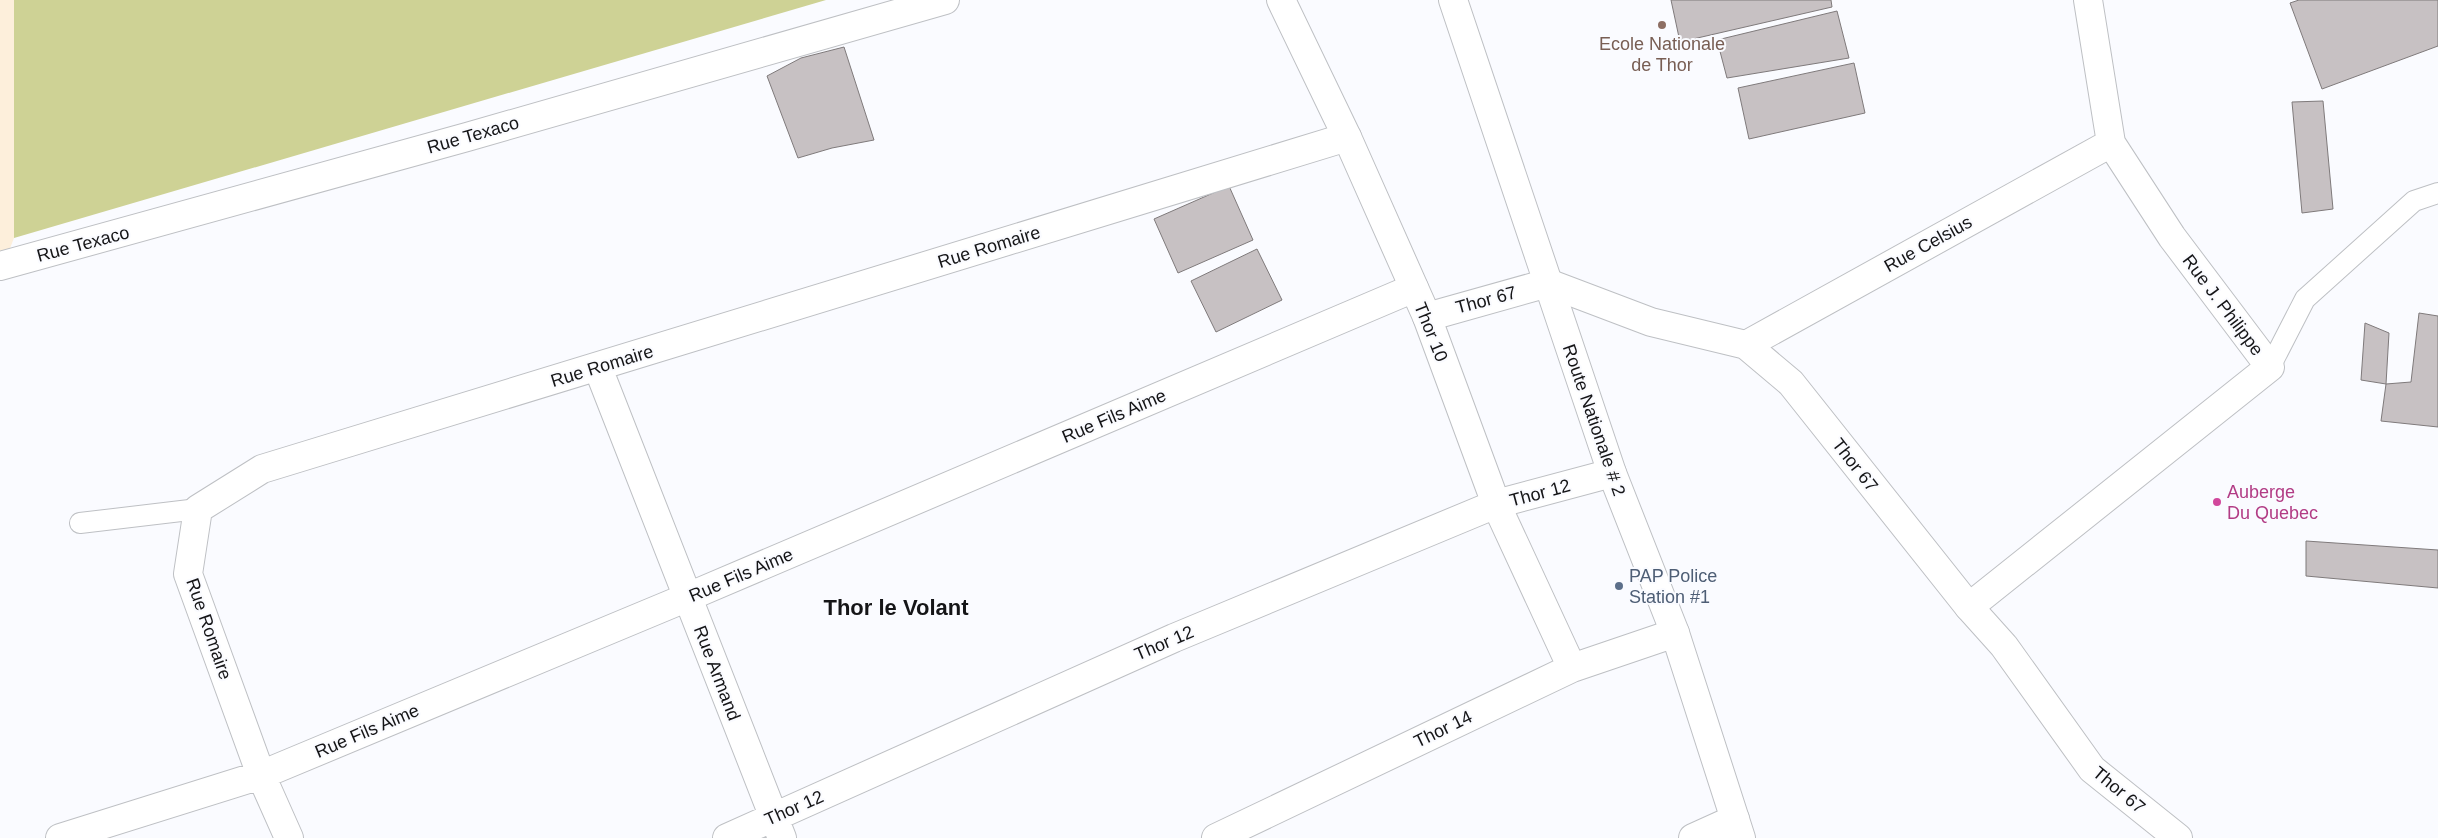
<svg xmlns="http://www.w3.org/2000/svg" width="2438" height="838" font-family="Arial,sans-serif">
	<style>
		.industrial { fill: #fdefdb }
		.green { fill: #ced295 }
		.building { fill: #c7c1c3; stroke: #7f7a7b }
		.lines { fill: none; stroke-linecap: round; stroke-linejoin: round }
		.lane-casing { stroke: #bec0c4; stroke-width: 22 }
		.street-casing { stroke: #bec0c4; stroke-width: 30 }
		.secondary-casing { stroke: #bec0c4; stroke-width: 30 }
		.primary-casing { stroke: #bec0c4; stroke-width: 30 }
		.lane { stroke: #fff; stroke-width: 20 }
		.street { stroke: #fff; stroke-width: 28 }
		.secondary { stroke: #fff; stroke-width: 28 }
		.primary { stroke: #fff; stroke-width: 28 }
		.education-dot { fill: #8d6e63; stroke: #fafbff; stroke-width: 2 }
		.hotel-dot { fill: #d1479c; stroke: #fafbff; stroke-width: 2 }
		.service-dot { fill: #5c6f8a; stroke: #fafbff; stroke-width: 2 }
		.labels { text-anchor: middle; stroke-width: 4; stroke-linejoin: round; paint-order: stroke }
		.education-label { font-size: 18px; fill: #785e54; stroke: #fafbff }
		.street-label { font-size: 18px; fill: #151517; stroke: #fafbff }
		.hotel-label { font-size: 18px; fill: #b23c85; stroke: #fafbff; text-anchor: start }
		.service-label { font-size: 18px; fill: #4e5e75; stroke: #fafbff; text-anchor: start }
		.district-label { font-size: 22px; font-weight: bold; fill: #151517; stroke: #fafbff }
	</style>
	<rect width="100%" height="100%" fill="#fafbff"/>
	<path class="industrial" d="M 0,0 L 14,0 L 14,238 L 0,274 Z"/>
	<path class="green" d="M 14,0 L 826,0 L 14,238 Z"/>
	<path class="building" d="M 1671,0 L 1831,0 L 1832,7 L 1680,42 Z
		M 2299,0 L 2438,0 L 2438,46 L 2322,89 L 2290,3 Z
		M 1837,11 L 1849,58 L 1727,78 L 1717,40 Z
		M 844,47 L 874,140 L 832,148 L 798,158 L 767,76 L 801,58 Z
		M 1854,63 L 1865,113 L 1749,139 L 1738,88 Z
		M 2323,101 L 2333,209 L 2302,213 L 2292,102 Z
		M 1229,186 L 1253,240 L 1178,273 L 1154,219 Z
		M 1257,249 L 1282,300 L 1216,332 L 1191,281 Z
		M 2419,313 L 2438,316 L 2438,427 L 2381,421 L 2386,384 L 2411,382 Z
		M 2365,323 L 2389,333 L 2386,384 L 2361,380 Z
		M 2306,541 L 2438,550 L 2438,588 L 2306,576 Z"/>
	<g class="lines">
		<defs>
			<path id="lane" d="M 2270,367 L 2305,299 L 2414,201 L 2438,193
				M 80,523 L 198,509"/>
			<path id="street" d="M 0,266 L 467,137 L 945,0
				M 1427,317 L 1496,504 L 1572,668
				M 1746,345 L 2111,143
				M 598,368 L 782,838
				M 1969,607 L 2270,367 L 2172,237 L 2111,143 L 2088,0
				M 60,838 L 261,775 L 688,597 L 1414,288
				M 289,838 L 261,775 L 188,574 L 198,509 L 262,469 L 1347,137
				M 727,838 L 1174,638 L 1496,504 L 1612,473
				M 1216,838 L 1572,668 L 1675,633
				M 1693,838 L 1735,819"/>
			<path id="secondary" d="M 1281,0 L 1347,137 L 1427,317 L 1548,283 L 1651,322 L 1746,345 L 1791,383 L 1969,607 L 2004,646 L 2092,769 L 2178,838"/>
			<path id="primary" d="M 1453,0 L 1612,473 L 1675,633 L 1741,838"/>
		</defs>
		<use href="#lane" class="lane-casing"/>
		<use href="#street" class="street-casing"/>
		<use href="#secondary" class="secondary-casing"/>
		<use href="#primary" class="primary-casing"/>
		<use href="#lane" class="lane"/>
		<use href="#street" class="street"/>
		<use href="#secondary" class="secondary"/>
		<use href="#primary" class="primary"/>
	</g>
	<circle class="education-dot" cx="1662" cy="25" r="5"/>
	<circle class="hotel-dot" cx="2217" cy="502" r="5"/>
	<circle class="service-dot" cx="1619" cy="586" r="5"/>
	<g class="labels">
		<g class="education-label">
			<text x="1662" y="50">Ecole Nationale<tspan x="1662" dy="21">de Thor</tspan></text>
		</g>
		<g class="street-label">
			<text transform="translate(473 135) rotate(-16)" y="6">Rue Texaco</text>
			<text transform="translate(83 244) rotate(-15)" y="6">Rue Texaco</text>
			<text transform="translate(1928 244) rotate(-29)" y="6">Rue Celsius</text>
			<text transform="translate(989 247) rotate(-17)" y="6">Rue Romaire</text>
			<text transform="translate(1486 300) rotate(-15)" y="6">Thor 67</text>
			<text transform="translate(2223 305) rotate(53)" y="6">Rue J. Philippe</text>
			<text transform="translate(1431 332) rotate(68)" y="6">Thor 10</text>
			<text transform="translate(602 366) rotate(-17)" y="6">Rue Romaire</text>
			<text transform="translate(1114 416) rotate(-23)" y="6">Rue Fils Aime</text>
			<text transform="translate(1594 420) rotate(71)" y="6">Route Nationale # 2</text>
			<text transform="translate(1855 465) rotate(52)" y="6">Thor 67</text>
			<text transform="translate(1540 493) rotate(-15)" y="6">Thor 12</text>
			<text transform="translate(741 575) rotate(-23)" y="6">Rue Fils Aime</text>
			<text transform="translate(209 629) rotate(71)" y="6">Rue Romaire</text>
			<text transform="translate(1164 643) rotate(-23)" y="6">Thor 12</text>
			<text transform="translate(717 673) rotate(69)" y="6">Rue Armand</text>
			<text transform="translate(1443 729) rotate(-26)" y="6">Thor 14</text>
			<text transform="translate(367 731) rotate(-23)" y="6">Rue Fils Aime</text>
			<text transform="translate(2119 790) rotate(40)" y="6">Thor 67</text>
			<text transform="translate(794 808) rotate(-24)" y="6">Thor 12</text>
		</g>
		<g class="hotel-label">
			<text x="2227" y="498">Auberge<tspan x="2227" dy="21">Du Quebec</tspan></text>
		</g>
		<g class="service-label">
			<text x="1629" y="582">PAP Police<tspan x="1629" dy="21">Station #1</tspan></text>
		</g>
		<g class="district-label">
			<text x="896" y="615">Thor le Volant</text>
		</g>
	</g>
</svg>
